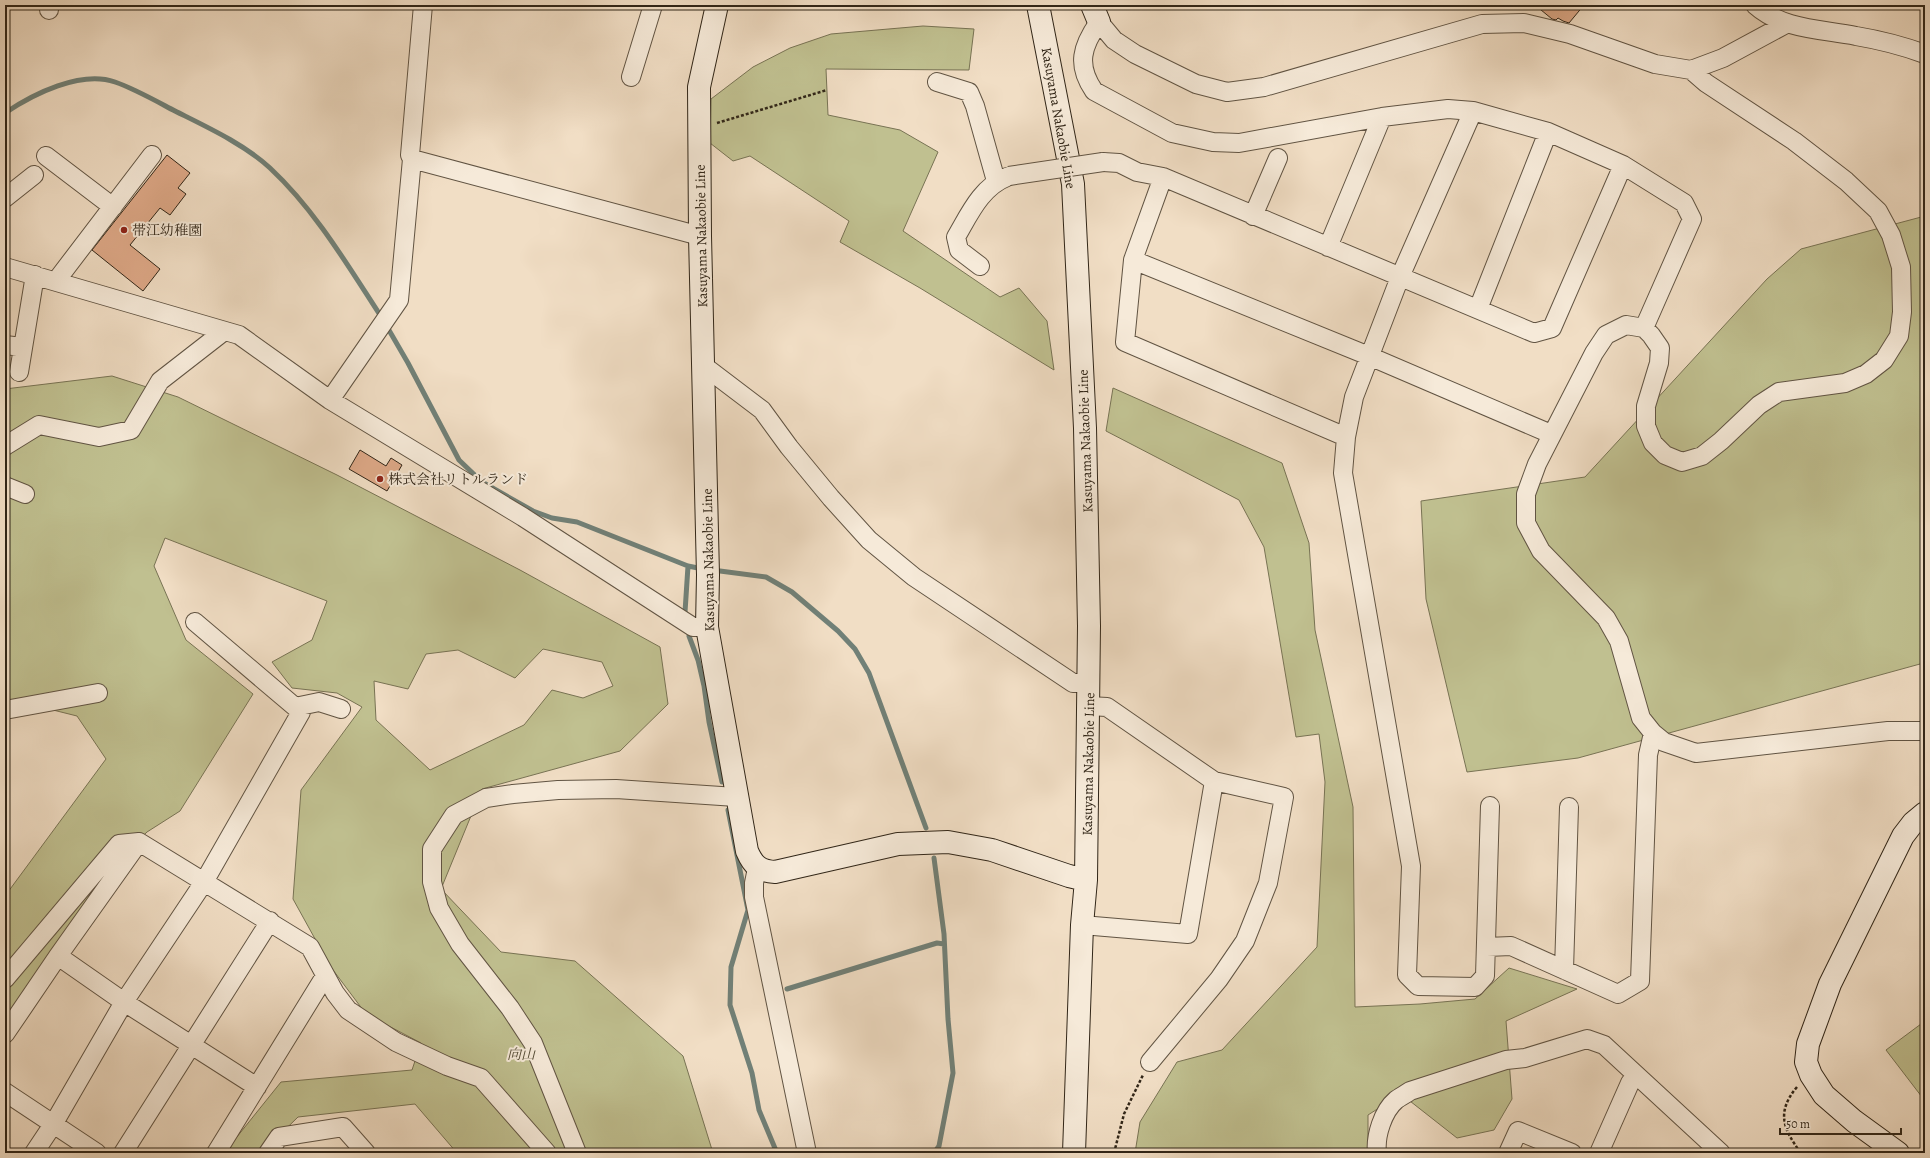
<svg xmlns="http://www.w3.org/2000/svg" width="1930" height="1158" font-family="Alegreya,'Noto Serif JP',serif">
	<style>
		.green { fill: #c0c090; stroke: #787354; fill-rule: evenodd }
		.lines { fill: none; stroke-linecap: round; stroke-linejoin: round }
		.stream { stroke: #718077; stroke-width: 5 }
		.building { fill: #dea988; stroke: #312618 }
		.street-casing { stroke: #615443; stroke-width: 20 }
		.secondary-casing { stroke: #312618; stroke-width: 24 }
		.path { stroke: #312618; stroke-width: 2.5; stroke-dasharray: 3 2; stroke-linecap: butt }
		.street { stroke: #f6ead9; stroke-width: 18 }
		.secondary { stroke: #f6ead9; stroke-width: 22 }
		.street-bridge-casing { stroke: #615443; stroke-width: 20; stroke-linecap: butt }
		.street-bridge { stroke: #f6ead9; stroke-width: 18 }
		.poi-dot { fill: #8f2418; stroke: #f6ead9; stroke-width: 1.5 }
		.labels { text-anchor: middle; stroke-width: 4; stroke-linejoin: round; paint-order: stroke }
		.street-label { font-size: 14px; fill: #312618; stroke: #f6ead9 }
		.poi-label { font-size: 14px; fill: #312618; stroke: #f6ead9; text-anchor: start }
		.park-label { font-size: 14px; font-style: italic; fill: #554c36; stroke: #f6ead9 }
	</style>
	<rect width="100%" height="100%" fill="#f1dec5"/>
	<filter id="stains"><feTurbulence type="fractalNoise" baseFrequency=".005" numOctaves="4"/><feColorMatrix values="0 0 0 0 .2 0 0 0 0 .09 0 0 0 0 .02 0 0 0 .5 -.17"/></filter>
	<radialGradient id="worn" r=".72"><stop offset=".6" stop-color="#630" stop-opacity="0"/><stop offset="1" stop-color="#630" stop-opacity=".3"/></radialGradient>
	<path class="green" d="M 923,26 L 974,29 L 969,70 L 826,69 L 828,115 L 900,130 L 938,152 L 903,231 L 1000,297 L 1019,288 L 1047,321 L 1054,370 L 920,288 L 840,242 L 849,221 L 750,156 L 733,161 L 710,143 L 711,99 L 753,67 L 790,48 L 831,34 Z
		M 1925,216 L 1925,666 L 1920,664 L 1578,758 L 1467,772 L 1426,599 L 1421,501 L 1585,477 L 1767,279 L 1801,249 Z
		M 112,376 L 178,397 L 337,475 L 520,570 L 660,647 L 668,704 L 620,751 L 482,789 L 441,889 L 501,952 L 575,961 L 683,1056 L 713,1153 L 457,1153 L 415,1104 L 298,1117 L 261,1153 L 224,1153 L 281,1082 L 412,1070 L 421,1043 L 366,1014 L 330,966 L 293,899 L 301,790 L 362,707 L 337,693 L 292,688 L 272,662 L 312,640 L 327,601 L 165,538 L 154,566 L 186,640 L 253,694 L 180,811 L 147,832 L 122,856 L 5,1024 L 5,896 L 106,759 L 77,716 L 5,698 L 5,389 ZM 543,649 L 602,662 L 613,686 L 583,698 L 552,690 L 524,725 L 430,770 L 376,720 L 374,681 L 408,689 L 426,654 L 458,650 L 515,678 Z
		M 1113,388 L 1282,463 L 1309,543 L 1315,630 L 1353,807 L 1355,1007 L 1420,1004 L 1475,999 L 1509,968 L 1577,989 L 1506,1021 L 1512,1099 L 1494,1130 L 1457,1138 L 1401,1094 L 1368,1115 L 1368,1153 L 1135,1153 L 1140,1122 L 1177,1062 L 1222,1050 L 1317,947 L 1325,782 L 1319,734 L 1296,737 L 1264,547 L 1239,500 L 1106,431 Z
		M 1925,1021 L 1925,1101 L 1886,1050 Z"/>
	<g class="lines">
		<path class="stream" d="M 5,113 C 33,94 81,70 115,82 C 135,89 156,101 175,111 C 207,127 244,144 270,168 C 316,211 348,266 382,318
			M 386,325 L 408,363 L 459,460 L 482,482 L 533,511 L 552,518 L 577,522 L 688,566 L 698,568
			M 720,571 L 766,577 L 792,592 L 838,631 L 855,649 L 869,673 L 926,828
			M 685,612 L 688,566
			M 689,636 L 698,660 L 704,686 L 709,722 L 722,782
			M 728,810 L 748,910 L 731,967 L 730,1005 L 752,1073 L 759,1110 L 777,1153
			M 934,858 L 944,934 L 948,1019 L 953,1073 L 939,1146 L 934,1153
			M 787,989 L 937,943 L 944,944"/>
	</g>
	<path class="building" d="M 1535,5 L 1584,5 L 1569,23 L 1563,21 L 1558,18 L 1556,20 L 1552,19 Z
		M 167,155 L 190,173 L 178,188 L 186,194 L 170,215 L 160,208 L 130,245 L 160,269 L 143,291 L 92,250 Z
		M 360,450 L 386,466 L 391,458 L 402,465 L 387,491 L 349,469 Z"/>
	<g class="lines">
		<defs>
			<path id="street" d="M 49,5 L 49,10
				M 1755,5 C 1783,30 1821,29 1856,36 C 1880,40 1903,46 1925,54
				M 1691,70 L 1706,83 L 1794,141 L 1846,181 L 1878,211 L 1891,235 L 1901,267 L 1902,312 L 1899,336 L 1884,360 L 1866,374 L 1845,383 L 1779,392 L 1759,405 L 1721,441 L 1702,456 L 1682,462 L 1665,455 L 1653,443 L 1646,426 L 1646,406 L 1659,363 L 1660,348 L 1651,335 L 1644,328 L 1626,325 L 1606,335 L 1594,353 L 1537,464 L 1526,494 L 1526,523 L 1541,551 L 1606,618 L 1619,641 L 1641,718 L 1653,733 L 1664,742 L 1696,753 L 1888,731 L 1925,731
				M 631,77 L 653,5
				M 937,82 L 969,92 L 975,106 L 996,181
				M 1473,111 L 1400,277 L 1354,397 L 1346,437 L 1343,473 L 1411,866 L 1407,975 L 1418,986 L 1475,987 L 1485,976 L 1490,806
				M 46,156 L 113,207
				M 412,159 L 700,236
				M 1103,162 L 1119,163 L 1137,172 L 1163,177
				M 5,198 L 34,175
				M 1253,216 L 1278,158
				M 1328,247 L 1382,117
				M 1133,260 L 1369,356 L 1551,434
				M 980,266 L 959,250 L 956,237 C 969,215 981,187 1007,177
				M 5,267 L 239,335 L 330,400 L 523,517 L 693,627 L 707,627
				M 56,281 L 152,155
				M 1478,309 L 1548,132
				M 1644,328 L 1692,219 L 1684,203 L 1623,165 L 1548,132 L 1473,111 L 1448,109 L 1382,117 L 1239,143 L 1213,142 L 1172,133 L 1094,91 C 1076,65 1082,46 1099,22 L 1114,40 L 1135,54 L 1196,84 L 1227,92 L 1264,87 L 1482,24 L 1524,23 L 1570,34 L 1655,64 L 1691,70 L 1723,58 L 1786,24
				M 5,345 L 22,347
				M 704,366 L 762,410 L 789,447 L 831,498 L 869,540 L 914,577 L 1073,683 L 1088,683
				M 19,372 L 35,275
				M 330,400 L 399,300 L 412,159 L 410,155 L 423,5
				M 1346,437 L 1125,342 L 1133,260 L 1163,177 L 1534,333 L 1552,328 L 1623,165
				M 5,446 L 39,425 L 99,437 L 131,430 L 160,381 L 223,332
				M 5,486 L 25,494
				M 295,707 L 319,702 L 341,709
				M 5,710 L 98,693
				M 757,868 L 754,883 L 754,897 L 807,1153
				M 1082,925 L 1188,934 L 1214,781 L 1107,707 L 1089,706
				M 1487,947 L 1511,946 L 1618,994 L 1640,981 L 1648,755 L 1653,733
				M 58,956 L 124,1002 L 257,1087
				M 1564,970 L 1569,807
				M 5,979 L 119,844 L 139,842 L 310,947 L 335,993 L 348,1010 L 396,1042 L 447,1066 L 481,1078 L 547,1153
				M 5,1034 L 58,956 L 139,842
				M 1150,1062 L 1219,979 L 1245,941 L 1268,883 L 1284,797 L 1214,781
				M 5,1092 L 97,1153
				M 34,1153 L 54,1123 L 124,1002 L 204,882 L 301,712 L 195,622
				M 123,1153 L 270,921
				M 216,1153 L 325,976
				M 268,1153 L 279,1137 L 343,1127 L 366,1153
				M 577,1153 L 533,1043 L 510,1008 L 460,944 L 439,908 L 432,882 L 432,849 L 454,815 L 486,798 L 513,794 L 558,790 L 616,789 L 736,797
				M 1377,1153 C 1375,1136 1383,1111 1396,1100 C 1400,1097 1406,1094 1410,1091 L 1506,1060 L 1525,1058 L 1587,1039 L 1604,1045 L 1721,1153
				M 1508,1153 L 1518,1131 L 1572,1153
				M 1599,1153 L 1630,1083 L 1636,1075"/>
			<path id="secondary" d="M 717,5 L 699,87 L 700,236 L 708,575 L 707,627 L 747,851 C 753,865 759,871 775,872 L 898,844 L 948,842 L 992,850 L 1069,876 L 1086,880
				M 1038,5 L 1073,184 L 1085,428 L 1089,626 L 1086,880 L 1082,925 L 1074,1153
				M 1092,5 L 1099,22
				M 1898,1153 L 1854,1121 L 1824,1095 L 1811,1075 L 1806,1062 L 1808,1044 L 1830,984 L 1903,836 L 1913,823 L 1925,813"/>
		</defs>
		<use href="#street" class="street-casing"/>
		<use href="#secondary" class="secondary-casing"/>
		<path class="path" d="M 717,123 L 827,90
			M 1797,1087 C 1776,1112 1783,1129 1801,1153
			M 1114,1153 L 1124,1114 L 1143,1075"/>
		<use href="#street" class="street"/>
		<use href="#secondary" class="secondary"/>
		<defs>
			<path id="street-bridge" d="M 1009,176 L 1103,162"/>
		</defs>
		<use href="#street-bridge" class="street-bridge-casing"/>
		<use href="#street-bridge" class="street-bridge"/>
	</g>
	<g class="poi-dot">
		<circle cx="124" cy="230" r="4"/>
		<circle cx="380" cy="479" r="4"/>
	</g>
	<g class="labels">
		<g class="street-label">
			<text transform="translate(1059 118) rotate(80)" y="5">Kasuyama Nakaobie Line</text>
			<text transform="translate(701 236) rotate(-91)" y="5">Kasuyama Nakaobie Line</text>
			<text transform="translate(1085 441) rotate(-92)" y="5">Kasuyama Nakaobie Line</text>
			<text transform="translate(708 560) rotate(-91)" y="5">Kasuyama Nakaobie Line</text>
			<text transform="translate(1088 764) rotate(-89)" y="5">Kasuyama Nakaobie Line</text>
		</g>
		<g class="poi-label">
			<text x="132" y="235">帯江幼稚園</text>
			<text x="388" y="484">株式会社リトルランド</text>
		</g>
		<g class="park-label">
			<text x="521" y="1059">向山</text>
		</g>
	</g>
	<rect width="1930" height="1158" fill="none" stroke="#f1dec5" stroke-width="20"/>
	<rect x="6" y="6" width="1918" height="1146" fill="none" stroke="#312618" stroke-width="2"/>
	<rect x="10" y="10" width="1910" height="1138" fill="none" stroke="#312618"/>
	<path d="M1780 1128v6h121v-6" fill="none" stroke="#312618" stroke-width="2"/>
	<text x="1786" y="1128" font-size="12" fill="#312618" stroke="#f6ead9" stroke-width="3" paint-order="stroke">50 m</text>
	<rect width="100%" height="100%" filter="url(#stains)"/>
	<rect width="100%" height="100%" fill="url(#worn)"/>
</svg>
